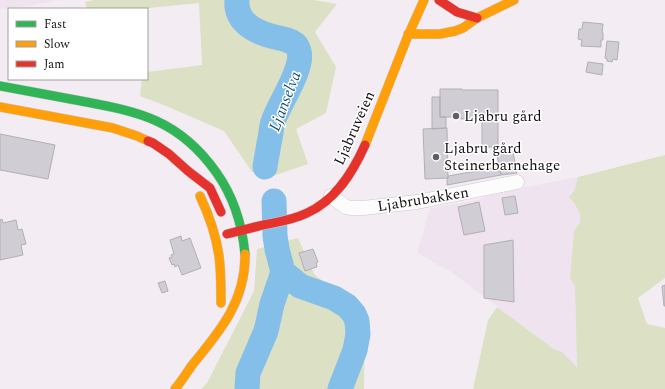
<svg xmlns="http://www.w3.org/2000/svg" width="665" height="389" font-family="Spectral,serif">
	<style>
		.built { fill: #f0e3f0 }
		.green { fill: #dce0c5 }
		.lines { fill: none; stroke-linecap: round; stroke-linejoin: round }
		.river { stroke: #83bfe8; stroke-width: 25 }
		.building { fill: #d0ced4; stroke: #b1afb4 }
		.street-casing { stroke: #ccc8cc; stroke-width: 15 }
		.fast-casing { stroke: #ccc8cc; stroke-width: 10 }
		.slow-casing { stroke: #ccc8cc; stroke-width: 10 }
		.jam-casing { stroke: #ccc8cc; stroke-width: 10 }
		.street { stroke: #fdfcfd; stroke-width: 14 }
		.fast { stroke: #30b455; stroke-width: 9 }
		.slow { stroke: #ff9f0a; stroke-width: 9 }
		.jam { stroke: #e5322d; stroke-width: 9 }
		.poi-dot { fill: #615d61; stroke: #fff; stroke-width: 1.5 }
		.labels { text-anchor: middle; stroke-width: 3; stroke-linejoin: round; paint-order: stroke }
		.poi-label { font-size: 15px; fill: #130f12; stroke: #fff; text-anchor: start }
		.street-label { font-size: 15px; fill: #130f12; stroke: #fff }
		.water-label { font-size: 16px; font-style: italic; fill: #0f5378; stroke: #fff }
	</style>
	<rect width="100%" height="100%" fill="#f3edf3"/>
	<path class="built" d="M 0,0 L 61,0 L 27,6 L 0,9 Z
		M 578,177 L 574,191 L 569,197 L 575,204 L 580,214 L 580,222 L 574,231 L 577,367 L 562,352 L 554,349 L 451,272 L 417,253 L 430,208 L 478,200 L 484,197 L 525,187 Z"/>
	<path class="green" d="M 94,0 L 314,0 L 337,4 L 315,32 L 336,67 L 326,113 L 296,129 L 308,164 L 273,176 L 252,172 L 224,131 L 166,106 L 140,96 L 142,79 L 147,79 L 147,72 L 202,65 L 199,3 L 140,9 L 87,9 L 85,2 Z
		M 665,155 L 665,278 L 638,298 L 647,324 L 665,328 L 665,389 L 473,389 L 488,320 L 497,307 L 554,349 L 562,352 L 577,367 L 575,286 L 570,278 L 574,231 L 580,222 L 580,214 L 575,204 L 569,197 L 574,191 L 578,177 Z
		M 298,238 L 314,274 L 365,316 L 364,389 L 201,389 L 207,383 L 254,291 L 257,249 Z"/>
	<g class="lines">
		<path class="river" d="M 237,0 C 235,21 253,31 271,36 C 281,39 296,39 299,51 C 304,69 279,103 273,122 C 271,128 271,136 269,143 C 268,151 266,159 265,167
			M 274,201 L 275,236 L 277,249 L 283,272 L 300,286 L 334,298 L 347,306 L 354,314 L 357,321 L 358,334 L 355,350 L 340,389
			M 247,389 L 248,373 L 266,331 L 272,304 L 283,272"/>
	</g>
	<path class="building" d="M 583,22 L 603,24 L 602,33 L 603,33 L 603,40 L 601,40 L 601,47 L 581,46 L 582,40 L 578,39 L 579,29 L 582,29 Z
		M 607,41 L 619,42 L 617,60 L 613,59 L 612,62 L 607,61 L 607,59 L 605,58 Z
		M 588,62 L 603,64 L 602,75 L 586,72 Z
		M 440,89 L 462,89 L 462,90 L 498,90 L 498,147 L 482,147 L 482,118 L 461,119 L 461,117 L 440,117 Z
		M 432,97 L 440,97 L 440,117 L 446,117 L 446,128 L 432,129 Z
		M 447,128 L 448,178 L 425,179 L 423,129 Z
		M 0,134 L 55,145 L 48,179 L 0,170 Z
		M 513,152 L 517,173 L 501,175 L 497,155 Z
		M 500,167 L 501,175 L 447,185 L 447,179 L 448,178 L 448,176 Z
		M 515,196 L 518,213 L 505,215 L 502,198 Z
		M 479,202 L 485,231 L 464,235 L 458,207 Z
		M 2,219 L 3,223 L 16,220 L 18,230 L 22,229 L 26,244 L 21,245 L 23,255 L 0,260 L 0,220 Z
		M 181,236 L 182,241 L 190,238 L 201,268 L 182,275 L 178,265 L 175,267 L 174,264 L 172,265 L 169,258 L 172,257 L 171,255 L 174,254 L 170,240 Z
		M 513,240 L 514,302 L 484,298 L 484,245 Z
		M 313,249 L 318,262 L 316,263 L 317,267 L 305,271 L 299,253 Z
		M 165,281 L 168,291 L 162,293 L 158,283 Z
		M 665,285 L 665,306 L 664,306 L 662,286 Z"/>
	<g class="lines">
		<defs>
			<path id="street" d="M 331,196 L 346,207 L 352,208 L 363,208 L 417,202 L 517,182"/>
			<path id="fast" d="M 0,86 C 27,91 54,96 81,101 C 140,112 179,120 216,172 C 234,197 242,223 245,254"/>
			<path id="slow" d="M 408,34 L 440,34 L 455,31 L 463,28 L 477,18 L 514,0
				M 0,107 L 113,128 L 137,136 L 148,141
				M 365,145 L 407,38 L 424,0
				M 200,196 C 209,215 216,235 219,256 C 221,271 221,287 221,303
				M 175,389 C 182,381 187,372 193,364 C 221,330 246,300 245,254"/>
			<path id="jam" d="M 439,0 L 457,12 L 477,18
				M 148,141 L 153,143 L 169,154 L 188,171 L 210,188 L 221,212
				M 227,234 C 239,231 251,228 263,225 C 278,222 293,220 307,213 C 336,200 353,172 365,145"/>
		</defs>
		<use href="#street" class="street-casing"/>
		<use href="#fast" class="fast-casing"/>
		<use href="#slow" class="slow-casing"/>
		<use href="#jam" class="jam-casing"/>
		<use href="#street" class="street"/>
		<use href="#fast" class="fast"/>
		<use href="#slow" class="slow"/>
		<use href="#jam" class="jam"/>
	</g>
	<g class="poi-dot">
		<circle cx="456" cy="116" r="4"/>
		<circle cx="436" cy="157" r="4"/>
	</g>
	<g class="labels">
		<g class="poi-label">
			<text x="464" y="121">Ljabru gård</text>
			<text x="444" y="153">Ljabru gård<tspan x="444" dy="17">Steinerbarnehage</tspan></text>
		</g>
		<g class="street-label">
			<text transform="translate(354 128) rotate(-66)" y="5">Ljabruveien</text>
			<text transform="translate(423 199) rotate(-9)" y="5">Ljabrubakken</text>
		</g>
		<g class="water-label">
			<text transform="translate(284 101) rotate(-69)" y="6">Ljanselva</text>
		</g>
	</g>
	<rect x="8" y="8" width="140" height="72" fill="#ffffff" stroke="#a19fa0"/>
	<rect x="16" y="21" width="20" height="6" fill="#30b455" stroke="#a19fa0"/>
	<text x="44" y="28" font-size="12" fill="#130f12">Fast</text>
	<rect x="16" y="41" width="20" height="6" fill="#ff9f0a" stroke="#a19fa0"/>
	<text x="44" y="48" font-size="12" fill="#130f12">Slow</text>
	<rect x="16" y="61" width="20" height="6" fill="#e5322d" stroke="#a19fa0"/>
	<text x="44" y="68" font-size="12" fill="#130f12">Jam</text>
</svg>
